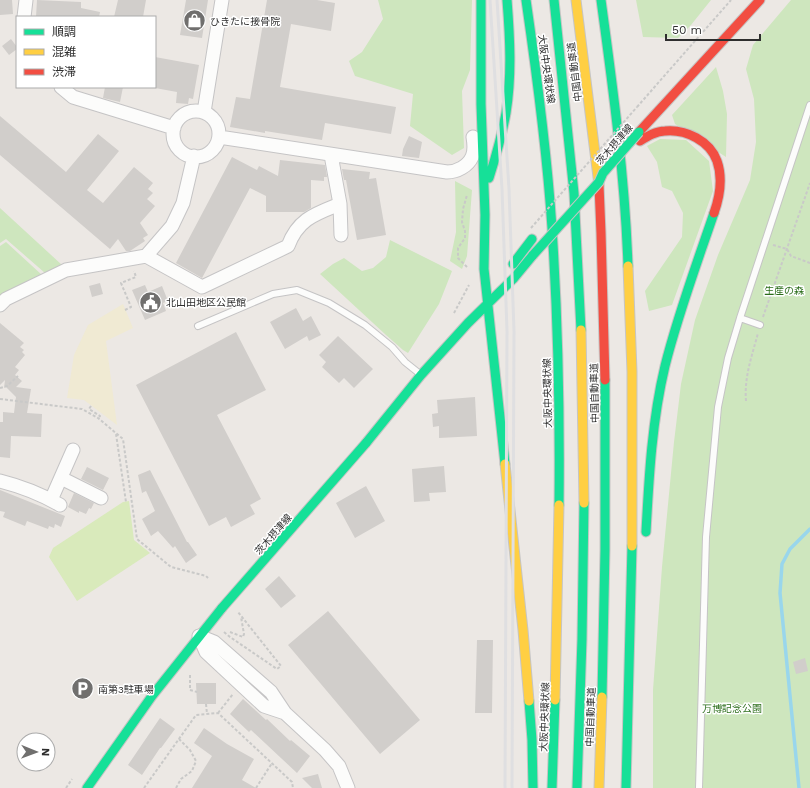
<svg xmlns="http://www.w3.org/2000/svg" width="810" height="788" font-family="'Work Sans','Noto Sans JP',sans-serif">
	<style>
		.green { fill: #cee6be }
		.sand { fill: #f0ead3 }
		.pitch { fill: #d9eabb }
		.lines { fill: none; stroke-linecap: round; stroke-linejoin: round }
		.stream { stroke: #99d6ec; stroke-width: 3.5 }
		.building { fill: #d1cecb }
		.lane-casing { stroke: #c5c4c5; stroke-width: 8 }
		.street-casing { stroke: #c5c4c5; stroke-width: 15 }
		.fast-casing { stroke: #c6c5c4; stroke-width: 11 }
		.slow-casing { stroke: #c6c5c4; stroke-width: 11 }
		.jam-casing { stroke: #c6c5c4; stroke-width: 11 }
		.path { stroke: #c9c9c8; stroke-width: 2; stroke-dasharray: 3 2; stroke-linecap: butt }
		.lane { stroke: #fcfcfb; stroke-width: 6 }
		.street { stroke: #fcfcfb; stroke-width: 13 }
		.fast { stroke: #16e098; stroke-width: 9 }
		.slow { stroke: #ffcf43; stroke-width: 9 }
		.jam { stroke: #f24e42; stroke-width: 9 }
		.rail { stroke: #dfdfe1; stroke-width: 3 }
		.fast-bridge-casing { stroke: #c6c5c4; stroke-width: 11; stroke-linecap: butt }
		.path-bridge { stroke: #c9c9c8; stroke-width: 2; stroke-dasharray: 3 2; stroke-linecap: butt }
		.fast-bridge { stroke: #16e098; stroke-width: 9 }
		.labels { text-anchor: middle; stroke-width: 3; stroke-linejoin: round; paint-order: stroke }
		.poi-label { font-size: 10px; fill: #2e2e2e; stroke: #fff; text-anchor: start }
		.street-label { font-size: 10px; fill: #2e2e2e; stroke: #fff }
		.park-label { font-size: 10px; fill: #2c6e1b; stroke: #fff }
	</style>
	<rect width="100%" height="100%" fill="#ece8e4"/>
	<path class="green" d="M 378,0 L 472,0 L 470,70 L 462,91 L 464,148 L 452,155 L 410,126 L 413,94 L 355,76 L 349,61 L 362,52 L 383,19 Z
		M 636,0 L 711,0 L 691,25 L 678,38 L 643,37 Z
		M 791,0 L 810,0 L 810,788 L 653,788 L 653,690 L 662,567 L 674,442 L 681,384 L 695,320 L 718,255 L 750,180 L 756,142 L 754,99 L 746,69 L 753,45 Z
		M 716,67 L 723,91 L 727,114 L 726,157 L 675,124 L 672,115 Z
		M 660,139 L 686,140 L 709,161 L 713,191 L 672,305 L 649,311 L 645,291 L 682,237 L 683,213 L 672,191 L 662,187 L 657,162 L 647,146 Z
		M 455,181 L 472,190 L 467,256 L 462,269 L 450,261 L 456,232 Z
		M 0,208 L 62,265 L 45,273 L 6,239 L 0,243 Z
		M 390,240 L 452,271 L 439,304 L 408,353 L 403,350 L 386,335 L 320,274 L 333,264 L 344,258 L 362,271 L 373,268 L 386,257 Z
		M 6,242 L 42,275 L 0,299 L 0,246 Z"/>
	<path class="sand" d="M 123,304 L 133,328 L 106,341 L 117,425 L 84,400 L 67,398 L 74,355 L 88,325 Z"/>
	<path class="pitch" d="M 129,501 L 134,540 L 150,553 L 77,601 L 49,557 L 53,548 L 123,502 Z"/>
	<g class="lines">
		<path class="stream" d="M 799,788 L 780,593 L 782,564 L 790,549 L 810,529"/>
	</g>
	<path class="building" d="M 0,0 L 12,0 L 13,14 L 0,15 Z
		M 37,0 L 81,2 L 81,8 L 100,12 L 99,17 L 36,17 Z
		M 118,0 L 146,0 L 143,17 L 114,17 Z
		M 186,0 L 208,0 L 202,38 L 180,35 Z
		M 267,0 L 317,0 L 335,3 L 331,31 L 291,24 L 280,87 L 396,107 L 391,134 L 325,123 L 322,140 L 265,131 L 265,133 L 230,127 L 236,97 L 250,99 Z
		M 11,39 L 17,47 L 17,49 L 9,55 L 2,46 Z
		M 155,57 L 199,65 L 193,99 L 189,98 L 188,104 L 176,103 L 177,92 L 155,88 Z
		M 105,87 L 123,87 L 120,102 L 103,98 Z
		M 0,116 L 66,172 L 98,134 L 119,151 L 87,190 L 103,203 L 134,167 L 153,183 L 148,189 L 153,193 L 147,199 L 155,206 L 140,223 L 148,235 L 143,238 L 145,241 L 130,251 L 126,251 L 118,239 L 110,249 L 0,155 Z
		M 409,136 L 422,142 L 419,158 L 402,156 L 403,149 Z
		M 232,157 L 257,170 L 259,166 L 278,176 L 280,160 L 325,165 L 327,177 L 324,177 L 324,181 L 311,180 L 311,208 L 304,212 L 266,212 L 266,196 L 250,188 L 202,278 L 176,263 Z
		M 342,169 L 370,172 L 369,179 L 376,178 L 386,235 L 357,240 L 346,180 L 344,180 Z
		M 100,283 L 103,294 L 92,297 L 89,286 Z
		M 145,285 L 148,292 L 162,286 L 168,301 L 163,303 L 166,311 L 145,320 L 132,290 Z
		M 296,308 L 303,321 L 311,316 L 321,335 L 309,341 L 307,336 L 285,349 L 270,322 Z
		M 0,323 L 24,343 L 20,347 L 24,350 L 22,352 L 25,355 L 15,367 L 19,370 L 15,375 L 22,381 L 16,387 L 31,389 L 27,413 L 42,414 L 41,437 L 11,436 L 10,458 L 0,457 L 0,422 L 3,422 L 3,412 L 14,413 L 16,397 L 6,387 L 4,388 L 5,380 L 0,385 Z
		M 236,332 L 266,390 L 217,415 L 261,499 L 250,505 L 255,514 L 231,527 L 226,517 L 209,526 L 136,385 Z
		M 338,336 L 373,369 L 354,388 L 344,378 L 339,383 L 322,367 L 326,362 L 319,355 Z
		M 475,397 L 477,436 L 439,438 L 439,426 L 433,427 L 432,414 L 438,413 L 437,400 Z
		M 444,466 L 446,492 L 429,493 L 430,501 L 414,502 L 412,469 Z
		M 87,467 L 109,478 L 103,490 L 81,479 Z
		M 150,470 L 187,542 L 188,542 L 197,555 L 186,563 L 175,546 L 173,548 L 158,531 L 151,536 L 142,519 L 155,511 L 146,491 L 142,493 L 138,475 Z
		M 366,486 L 385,521 L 355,538 L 336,503 Z
		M 0,490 L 65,516 L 61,527 L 55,524 L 54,528 L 49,526 L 48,529 L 27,521 L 25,526 L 3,517 L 5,512 L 0,511 Z
		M 74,493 L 94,503 L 91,509 L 89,508 L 86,514 L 79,511 L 79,513 L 68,507 Z
		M 279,576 L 296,596 L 281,608 L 265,589 Z
		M 328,611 L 420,720 L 380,754 L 288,645 Z
		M 477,640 L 493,640 L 492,713 L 475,713 Z
		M 805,658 L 808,671 L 796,674 L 793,662 Z
		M 196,683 L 216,683 L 216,704 L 197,704 Z
		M 243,699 L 266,720 L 267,719 L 290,741 L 291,740 L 310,756 L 297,773 L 251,730 L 249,732 L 230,714 Z
		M 160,718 L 175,729 L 161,748 L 160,748 L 142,775 L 128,765 Z
		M 204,728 L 227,744 L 254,759 L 242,780 L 256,788 L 192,788 L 212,756 L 194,743 Z
		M 318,774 L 322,788 L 312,788 L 302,778 Z"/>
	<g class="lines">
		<defs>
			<path id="lane" d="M 740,318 L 760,325
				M 198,326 L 273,294 L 297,290 L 329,303 L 365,325 L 392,347 L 405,362 L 420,374
				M 699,788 L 706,537 L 718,407 L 728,358 L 740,318 L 810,105"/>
			<path id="street" d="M 24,17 L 26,0
				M 61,87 L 73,97 L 174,128
				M173 134a23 23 0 1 1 46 0a23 23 0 1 1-46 0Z
				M 204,112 L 222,0
				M 219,137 L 447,172 C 457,172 468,166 472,157 C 475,151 474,143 473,137
				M 331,155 L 340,204 L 341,235
				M 146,256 L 202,287 L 288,246 C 298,219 315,214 340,204
				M 0,305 L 6,299 L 66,270 L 146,256 L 172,226 L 183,203 L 194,156
				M 61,478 L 101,498
				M 0,481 C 20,486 41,494 60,505
				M 51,500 L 73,450
				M 199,636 L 214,642 L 271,692 L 285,713 L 325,750 L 339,766 L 348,788
				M 199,636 L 206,652 L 264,706 L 285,713"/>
			<path id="fast" d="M 481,0 L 481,104 L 485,215 L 484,269 L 505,464
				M 526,0 C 537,76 547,152 552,228 C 558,320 560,413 559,505
				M 554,0 L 574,193 L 581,330
				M 601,0 C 613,88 625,177 628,266
				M 489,178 C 496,156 502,135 506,113 C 512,76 510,38 507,0
				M 513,264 L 532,239
				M 366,443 L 421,375 L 468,323 L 514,278 L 533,255
				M 646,532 C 649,476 652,420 665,366 C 678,314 697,263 714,213
				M 602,697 L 605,550 L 605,380
				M 529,701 L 532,740 L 533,788
				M 87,788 L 152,696 L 222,608
				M 552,788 L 555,700
				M 577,788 L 582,639 L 584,503
				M 626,788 L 632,546"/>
			<path id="slow" d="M 576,0 L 599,185
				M 628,266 L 632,372 L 632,546
				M 581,330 L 584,503
				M 505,464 L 523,630 L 529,701
				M 555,700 L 559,505
				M 599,788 L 602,697"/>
			<path id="jam" d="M 639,132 L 760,0
				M 640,141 C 648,136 656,131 665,131 C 686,129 710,141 717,161 C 723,178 720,196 714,213
				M 599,185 L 601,233 L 605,380"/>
		</defs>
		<use href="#lane" class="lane-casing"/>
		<use href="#street" class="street-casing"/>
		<use href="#fast" class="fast-casing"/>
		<use href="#slow" class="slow-casing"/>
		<use href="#jam" class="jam-casing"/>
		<path class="path" d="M 637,107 L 731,0
			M 773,245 L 787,249 L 791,256 L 810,263
			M 467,267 L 458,258 L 458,248 L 465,238 L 465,231 L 462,222 L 463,209 L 467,195
			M 125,310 L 131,307 L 121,283 L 136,277 L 134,271
			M 454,313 L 469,285
			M 763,317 L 810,183
			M 0,388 L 7,386 L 18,376
			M 0,399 L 82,409 L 98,418 L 123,439 L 137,539 L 171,567 L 206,576 L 208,578
			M 746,401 C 744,377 752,356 758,333
			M 91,406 L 89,409 L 100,416 L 98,418
			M 116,434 L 126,502
			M 224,632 L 230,637 L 277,669 L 281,666 L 238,612
			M 230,632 L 243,637 L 244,634 L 241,617
			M 190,675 L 190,690 L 197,692
			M 206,704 L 207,714
			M 218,713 L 233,694
			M 66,788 L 72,779
			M 144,788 L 196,715 L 218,713 L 292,782 L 293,788
			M 176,788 L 181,779 L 192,771 L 196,761 L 190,750 L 179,739
			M 256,788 L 272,763"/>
		<use href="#lane" class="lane"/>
		<use href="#street" class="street"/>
		<use href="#fast" class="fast"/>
		<use href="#slow" class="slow"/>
		<use href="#jam" class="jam"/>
		<path class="rail" d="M 490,0 L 502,189 L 507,331 L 505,788
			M 497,0 L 509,189 L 514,331 L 512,788"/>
		<defs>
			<path id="fast-bridge" d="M 533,255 L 599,182 L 603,173 L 639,132
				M 222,608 L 366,443"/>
		</defs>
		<use href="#fast-bridge" class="fast-bridge-casing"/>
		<path class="path-bridge" d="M 531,228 L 637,107"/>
		<use href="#fast-bridge" class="fast-bridge"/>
	</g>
	<defs>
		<symbol id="shop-disc" viewBox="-11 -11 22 22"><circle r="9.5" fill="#706f6e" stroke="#fff"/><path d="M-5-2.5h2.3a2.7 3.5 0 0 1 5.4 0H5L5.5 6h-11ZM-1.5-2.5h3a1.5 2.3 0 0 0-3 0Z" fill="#fff"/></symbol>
		<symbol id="civic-disc" viewBox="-11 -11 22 22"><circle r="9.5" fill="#706f6e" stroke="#fff"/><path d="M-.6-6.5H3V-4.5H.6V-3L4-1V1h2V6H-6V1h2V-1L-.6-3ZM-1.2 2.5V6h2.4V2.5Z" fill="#fff"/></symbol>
		<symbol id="parking-disc" viewBox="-11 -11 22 22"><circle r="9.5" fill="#706f6e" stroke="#fff"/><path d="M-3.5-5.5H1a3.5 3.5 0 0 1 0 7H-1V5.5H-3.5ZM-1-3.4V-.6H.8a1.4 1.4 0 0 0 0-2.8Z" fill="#fff"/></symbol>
	</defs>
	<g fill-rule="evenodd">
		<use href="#shop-disc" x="182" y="8" width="25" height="25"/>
		<use href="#civic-disc" x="138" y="290" width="25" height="25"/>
		<use href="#parking-disc" x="70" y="676" width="25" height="25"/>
	</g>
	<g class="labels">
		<g class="poi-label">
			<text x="210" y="25">ひきたに接骨院</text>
			<text x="166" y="306">北山田地区公民館</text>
			<text x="98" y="693">南第3駐車場</text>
		</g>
		<g class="street-label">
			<text transform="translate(547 69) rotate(82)" y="4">大阪中央環状線</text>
			<text transform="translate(574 72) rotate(-97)" y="4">中国自動車道</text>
			<text transform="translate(614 144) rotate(-49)" y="4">茨木摂津線</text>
			<text transform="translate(547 393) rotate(-91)" y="4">大阪中央環状線</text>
			<text transform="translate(594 393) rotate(-91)" y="4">中国自動車道</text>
			<text transform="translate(273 534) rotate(-49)" y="4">茨木摂津線</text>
			<text transform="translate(544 717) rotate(-88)" y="4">大阪中央環状線</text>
			<text transform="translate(590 717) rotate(-88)" y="4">中国自動車道</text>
		</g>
		<g class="park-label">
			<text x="784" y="294">生産の森</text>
			<text x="732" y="712">万博記念公園</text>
		</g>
	</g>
	<rect x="16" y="16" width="140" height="72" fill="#ffffff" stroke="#ababab"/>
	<rect x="24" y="29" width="20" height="6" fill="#16e098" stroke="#ababab"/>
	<text x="52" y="36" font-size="12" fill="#2e2e2e">順調</text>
	<rect x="24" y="49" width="20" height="6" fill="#ffcf43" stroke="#ababab"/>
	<text x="52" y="56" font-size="12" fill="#2e2e2e">混雑</text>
	<rect x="24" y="69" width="20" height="6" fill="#f24e42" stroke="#ababab"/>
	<text x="52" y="76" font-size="12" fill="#2e2e2e">渋滞</text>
	<g transform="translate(36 752) rotate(91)"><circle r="19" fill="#ffffff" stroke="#ababab"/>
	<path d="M0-3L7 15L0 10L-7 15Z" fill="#706f6e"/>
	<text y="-6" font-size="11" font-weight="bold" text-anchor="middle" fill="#2e2e2e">N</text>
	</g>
	<path d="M666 34v6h94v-6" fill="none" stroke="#2e2e2e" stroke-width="2"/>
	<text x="672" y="34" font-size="12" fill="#2e2e2e" stroke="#ffffff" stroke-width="3" paint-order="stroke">50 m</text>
</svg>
